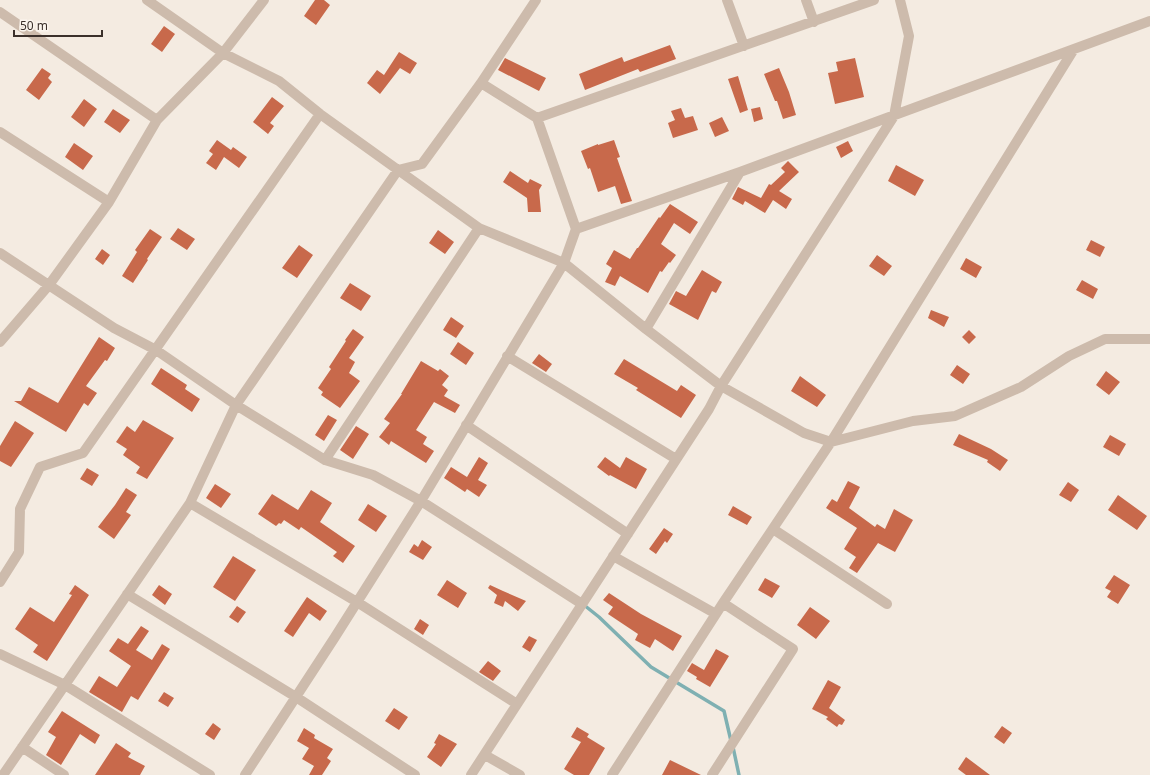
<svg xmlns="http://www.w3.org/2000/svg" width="1150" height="775" font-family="'Noto Sans',sans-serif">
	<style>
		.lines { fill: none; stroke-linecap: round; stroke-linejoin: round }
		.stream { stroke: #7fb0b2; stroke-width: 3.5 }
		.building { fill: #c8694b }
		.minor { stroke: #cdbbac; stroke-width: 10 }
	</style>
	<rect width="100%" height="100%" fill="#f4ebe1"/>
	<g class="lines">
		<path class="stream" d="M 584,605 L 599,617 L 651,667 L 724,711 L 731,741
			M 733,747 L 739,775"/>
	</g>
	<path class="building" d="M 315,0 L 324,0 L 330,5 L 316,25 L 304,16 Z
		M 164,26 L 175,34 L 162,52 L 151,44 Z
		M 670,45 L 676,59 L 640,72 L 638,69 L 585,90 L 579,74 L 622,57 L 624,62 Z
		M 399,52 L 417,63 L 410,74 L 400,68 L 380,94 L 367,83 L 377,70 L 384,75 Z
		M 505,58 L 546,78 L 539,91 L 498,70 Z
		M 855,58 L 864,97 L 835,104 L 828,73 L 838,71 L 836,62 Z
		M 42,68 L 51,74 L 48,78 L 52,82 L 39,100 L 26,90 Z
		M 779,68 L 789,92 L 796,115 L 783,119 L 777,101 L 775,101 L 764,74 Z
		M 738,76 L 748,110 L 740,113 L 728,79 Z
		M 272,97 L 284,106 L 270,123 L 274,126 L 268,134 L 253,122 Z
		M 84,99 L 97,109 L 84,127 L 71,117 Z
		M 760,107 L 763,119 L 754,122 L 751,109 Z
		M 681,108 L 685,118 L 693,116 L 698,130 L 673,138 L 668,123 L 675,120 L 671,111 Z
		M 113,109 L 130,120 L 120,133 L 104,122 Z
		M 722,117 L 729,131 L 715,137 L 709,123 Z
		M 217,140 L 231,150 L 233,147 L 247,157 L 239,168 L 224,157 L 216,170 L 206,163 L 213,154 L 209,151 Z
		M 614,140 L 620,157 L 617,158 L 632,201 L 621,204 L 615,186 L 598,192 L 590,168 L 588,169 L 581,151 L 598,144 L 598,145 Z
		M 848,141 L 853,151 L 841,158 L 836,147 Z
		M 74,143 L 93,156 L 83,170 L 65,157 Z
		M 788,161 L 799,172 L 779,191 L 792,199 L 786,209 L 773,200 L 765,213 L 745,201 L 743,205 L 732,199 L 738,187 L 761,198 L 769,184 L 771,185 L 785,172 L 781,168 Z
		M 896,165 L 924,180 L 915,196 L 888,181 Z
		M 510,171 L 528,183 L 530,179 L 542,185 L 539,190 L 541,212 L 528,212 L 527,198 L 503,182 Z
		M 670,204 L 698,222 L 690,234 L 674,223 L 661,244 L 676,255 L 670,263 L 669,262 L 662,272 L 660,271 L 648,293 L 620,276 L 615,286 L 605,282 L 612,268 L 606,264 L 614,250 L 630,259 L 637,248 L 638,248 L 659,217 L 660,218 Z
		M 178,228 L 195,239 L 187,250 L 170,239 Z
		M 150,229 L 162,237 L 147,259 L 148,260 L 133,283 L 122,276 L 137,252 L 135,250 Z
		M 438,230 L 454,242 L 445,254 L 429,243 Z
		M 1091,240 L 1105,247 L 1100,257 L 1086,250 Z
		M 299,245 L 313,255 L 297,278 L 282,268 Z
		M 102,249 L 110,255 L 103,265 L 95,259 Z
		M 877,255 L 892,266 L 884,276 L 869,266 Z
		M 966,258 L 982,267 L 976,278 L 960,269 Z
		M 702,270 L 722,282 L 716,293 L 712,291 L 698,320 L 669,304 L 676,291 L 686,296 Z
		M 1082,280 L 1098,289 L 1093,299 L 1076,290 Z
		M 350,283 L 371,296 L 361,311 L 340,298 Z
		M 931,310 L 949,317 L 944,327 L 928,318 Z
		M 451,317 L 464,326 L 456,338 L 443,330 Z
		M 353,329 L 364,337 L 349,358 L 355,362 L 349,373 L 360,381 L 340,408 L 321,395 L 323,392 L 318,388 L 331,369 L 329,367 L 346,341 L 345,340 Z
		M 969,330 L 976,337 L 969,344 L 962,337 Z
		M 99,337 L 115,348 L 107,361 L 105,360 L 86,386 L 97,393 L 88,406 L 84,403 L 66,432 L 14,401 L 21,401 L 29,387 L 58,403 Z
		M 458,342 L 474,353 L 466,365 L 450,354 Z
		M 539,354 L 552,364 L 546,372 L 532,363 Z
		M 624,359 L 677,391 L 681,385 L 696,395 L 681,418 L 636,390 L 638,388 L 614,374 Z
		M 421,361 L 438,371 L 440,369 L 449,376 L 442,385 L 448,390 L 444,396 L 460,405 L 455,413 L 434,402 L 416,430 L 427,437 L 423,444 L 434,451 L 426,463 L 391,441 L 389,445 L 379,437 L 390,423 L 384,419 L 402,394 L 401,394 Z
		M 957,365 L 970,374 L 963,384 L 950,375 Z
		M 161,368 L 187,385 L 185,389 L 200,399 L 192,412 L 151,384 Z
		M 1106,371 L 1120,382 L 1109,395 L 1096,385 Z
		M 800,376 L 826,395 L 817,407 L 791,391 Z
		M 328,415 L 337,420 L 324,441 L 315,435 Z
		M 143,420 L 174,438 L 147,479 L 136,473 L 140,467 L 123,455 L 127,449 L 116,442 L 127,426 L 135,432 Z
		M 15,421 L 34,433 L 11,467 L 0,461 L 0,446 Z
		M 356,426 L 369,434 L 353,459 L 340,450 Z
		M 959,434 L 991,449 L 1008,460 L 1000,471 L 987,462 L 988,460 L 953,445 Z
		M 1110,435 L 1126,444 L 1119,456 L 1103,447 Z
		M 479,457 L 488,463 L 478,480 L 487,485 L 479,497 L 467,489 L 465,492 L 444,478 L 451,467 L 467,477 Z
		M 605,457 L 620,468 L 626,457 L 647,469 L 636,489 L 610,475 L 609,476 L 597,467 Z
		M 87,468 L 99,475 L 92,486 L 80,479 Z
		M 848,481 L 860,487 L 849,508 L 875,527 L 877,524 L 885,529 L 894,509 L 913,520 L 895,552 L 878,543 L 857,573 L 849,568 L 856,557 L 844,549 L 857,528 L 826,508 L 832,499 L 837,502 Z
		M 1068,482 L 1079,490 L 1071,502 L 1059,495 Z
		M 215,484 L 231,494 L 221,508 L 206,498 Z
		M 126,488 L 137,495 L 126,512 L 131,515 L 114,539 L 98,527 L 115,505 Z
		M 311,490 L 332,503 L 320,522 L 355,546 L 343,563 L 333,556 L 337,552 L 301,527 L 299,530 L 284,520 L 281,524 L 279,523 L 276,526 L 258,514 L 272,494 L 298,510 Z
		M 1118,495 L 1147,516 L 1137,530 L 1108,510 Z
		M 368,504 L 387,516 L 376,532 L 358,520 Z
		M 733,506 L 752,517 L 747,525 L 728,515 Z
		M 664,528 L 673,534 L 667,543 L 665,541 L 656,554 L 649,549 Z
		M 422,540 L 432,547 L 423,560 L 409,552 L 414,544 L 418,547 Z
		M 233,556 L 256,570 L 235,601 L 213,587 Z
		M 1114,575 L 1130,585 L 1118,604 L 1107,597 L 1111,591 L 1105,588 Z
		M 765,578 L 780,586 L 772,598 L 758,590 Z
		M 447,580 L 467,593 L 458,608 L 437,595 Z
		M 75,585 L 89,595 L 47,661 L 33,652 L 38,645 L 15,629 L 30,607 L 54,622 L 72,595 L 69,594 Z
		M 159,585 L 172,594 L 165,605 L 152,595 Z
		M 490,585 L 503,591 L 526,601 L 518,611 L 505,601 L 503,607 L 494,603 L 497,595 L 488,588 Z
		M 609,593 L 641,614 L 682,636 L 673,651 L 655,639 L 650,648 L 635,640 L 638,634 L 608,614 L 613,607 L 603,600 Z
		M 307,597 L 327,611 L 320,621 L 309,613 L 293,637 L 284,631 Z
		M 237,606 L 246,612 L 238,623 L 229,617 Z
		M 810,607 L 830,621 L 816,639 L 797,625 Z
		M 420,619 L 429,625 L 423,635 L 414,629 Z
		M 141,626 L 149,631 L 136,650 L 152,660 L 162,644 L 170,649 L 138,700 L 131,696 L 122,712 L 89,692 L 99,676 L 117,687 L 131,666 L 109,651 L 118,638 L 128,644 Z
		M 529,636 L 537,640 L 530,652 L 522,647 Z
		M 716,649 L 729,656 L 710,687 L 696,679 L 697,677 L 687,671 L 692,663 L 704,670 Z
		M 488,661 L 501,671 L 493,681 L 479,672 Z
		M 828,680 L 841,687 L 829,708 L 845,720 L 842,725 L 839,724 L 837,727 L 826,719 L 828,717 L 812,709 Z
		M 164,692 L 174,698 L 168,707 L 158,701 Z
		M 394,708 L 408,717 L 399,730 L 385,721 Z
		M 62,711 L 100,735 L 95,744 L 80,734 L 61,765 L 46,755 L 56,737 L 48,732 Z
		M 213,723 L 221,729 L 214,740 L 205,734 Z
		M 1002,726 L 1012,733 L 1004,744 L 994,737 Z
		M 577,727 L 589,734 L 587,737 L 605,748 L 589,775 L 574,775 L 564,769 L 581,742 L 571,737 Z
		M 304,728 L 315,735 L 314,738 L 333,749 L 327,758 L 331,761 L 322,775 L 309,775 L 314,766 L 302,759 L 309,748 L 297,741 Z
		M 439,734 L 457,744 L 441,767 L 427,757 L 436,744 L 434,743 Z
		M 116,743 L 131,753 L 128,757 L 145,766 L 140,775 L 95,775 Z
		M 966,757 L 990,775 L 966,775 L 958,769 Z
		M 670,760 L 701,775 L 662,775 Z"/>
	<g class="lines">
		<path class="minor" d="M 147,0 L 223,53 L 279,81 L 320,114 L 479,228 L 564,263 L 646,329 L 721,386 L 804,433 L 831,442 L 913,421 L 955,416 L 1021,387 L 1069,356 L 1105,339 L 1150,339
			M 727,0 L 744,46
			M 806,0 L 814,22
			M 0,12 L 157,120
			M 537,118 L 874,0
			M 0,132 L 109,202
			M 576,229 L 740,172 L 1150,21
			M 0,253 L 114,328 L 156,350 L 236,405 L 325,460 L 373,475 L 421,501 L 582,604
			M 646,329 L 740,172
			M 0,342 L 49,285 L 109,202 L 157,120 L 223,53 L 264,0
			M 507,356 L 676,459
			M 466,425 L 628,534
			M 325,460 L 479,228
			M 190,503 L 357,602 L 517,704
			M 773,529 L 887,604
			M 613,556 L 716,614
			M 0,582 L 19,552 L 20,509 L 40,467 L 83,453 L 320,114
			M 127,594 L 296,697 L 415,775
			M 0,654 L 65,685 L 210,775
			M 22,747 L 64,775
			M 485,755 L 520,775
			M 3,775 L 190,503 L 236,405 L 398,170 L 422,164 L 481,83 L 536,0
			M 245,775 L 335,637 L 421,501 L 564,263 L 576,229 L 537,118 L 481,83
			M 471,775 L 709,409 L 721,386 L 894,116 L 909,36 L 900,0
			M 612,775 L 723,603 L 831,442 L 1074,49
			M 712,775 L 793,649 L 723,603"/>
	</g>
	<path d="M14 30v6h88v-6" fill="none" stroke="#3b302b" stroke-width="2"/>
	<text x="20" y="30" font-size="12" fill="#3b302b" stroke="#fbf5ee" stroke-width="3" paint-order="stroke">50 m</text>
</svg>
